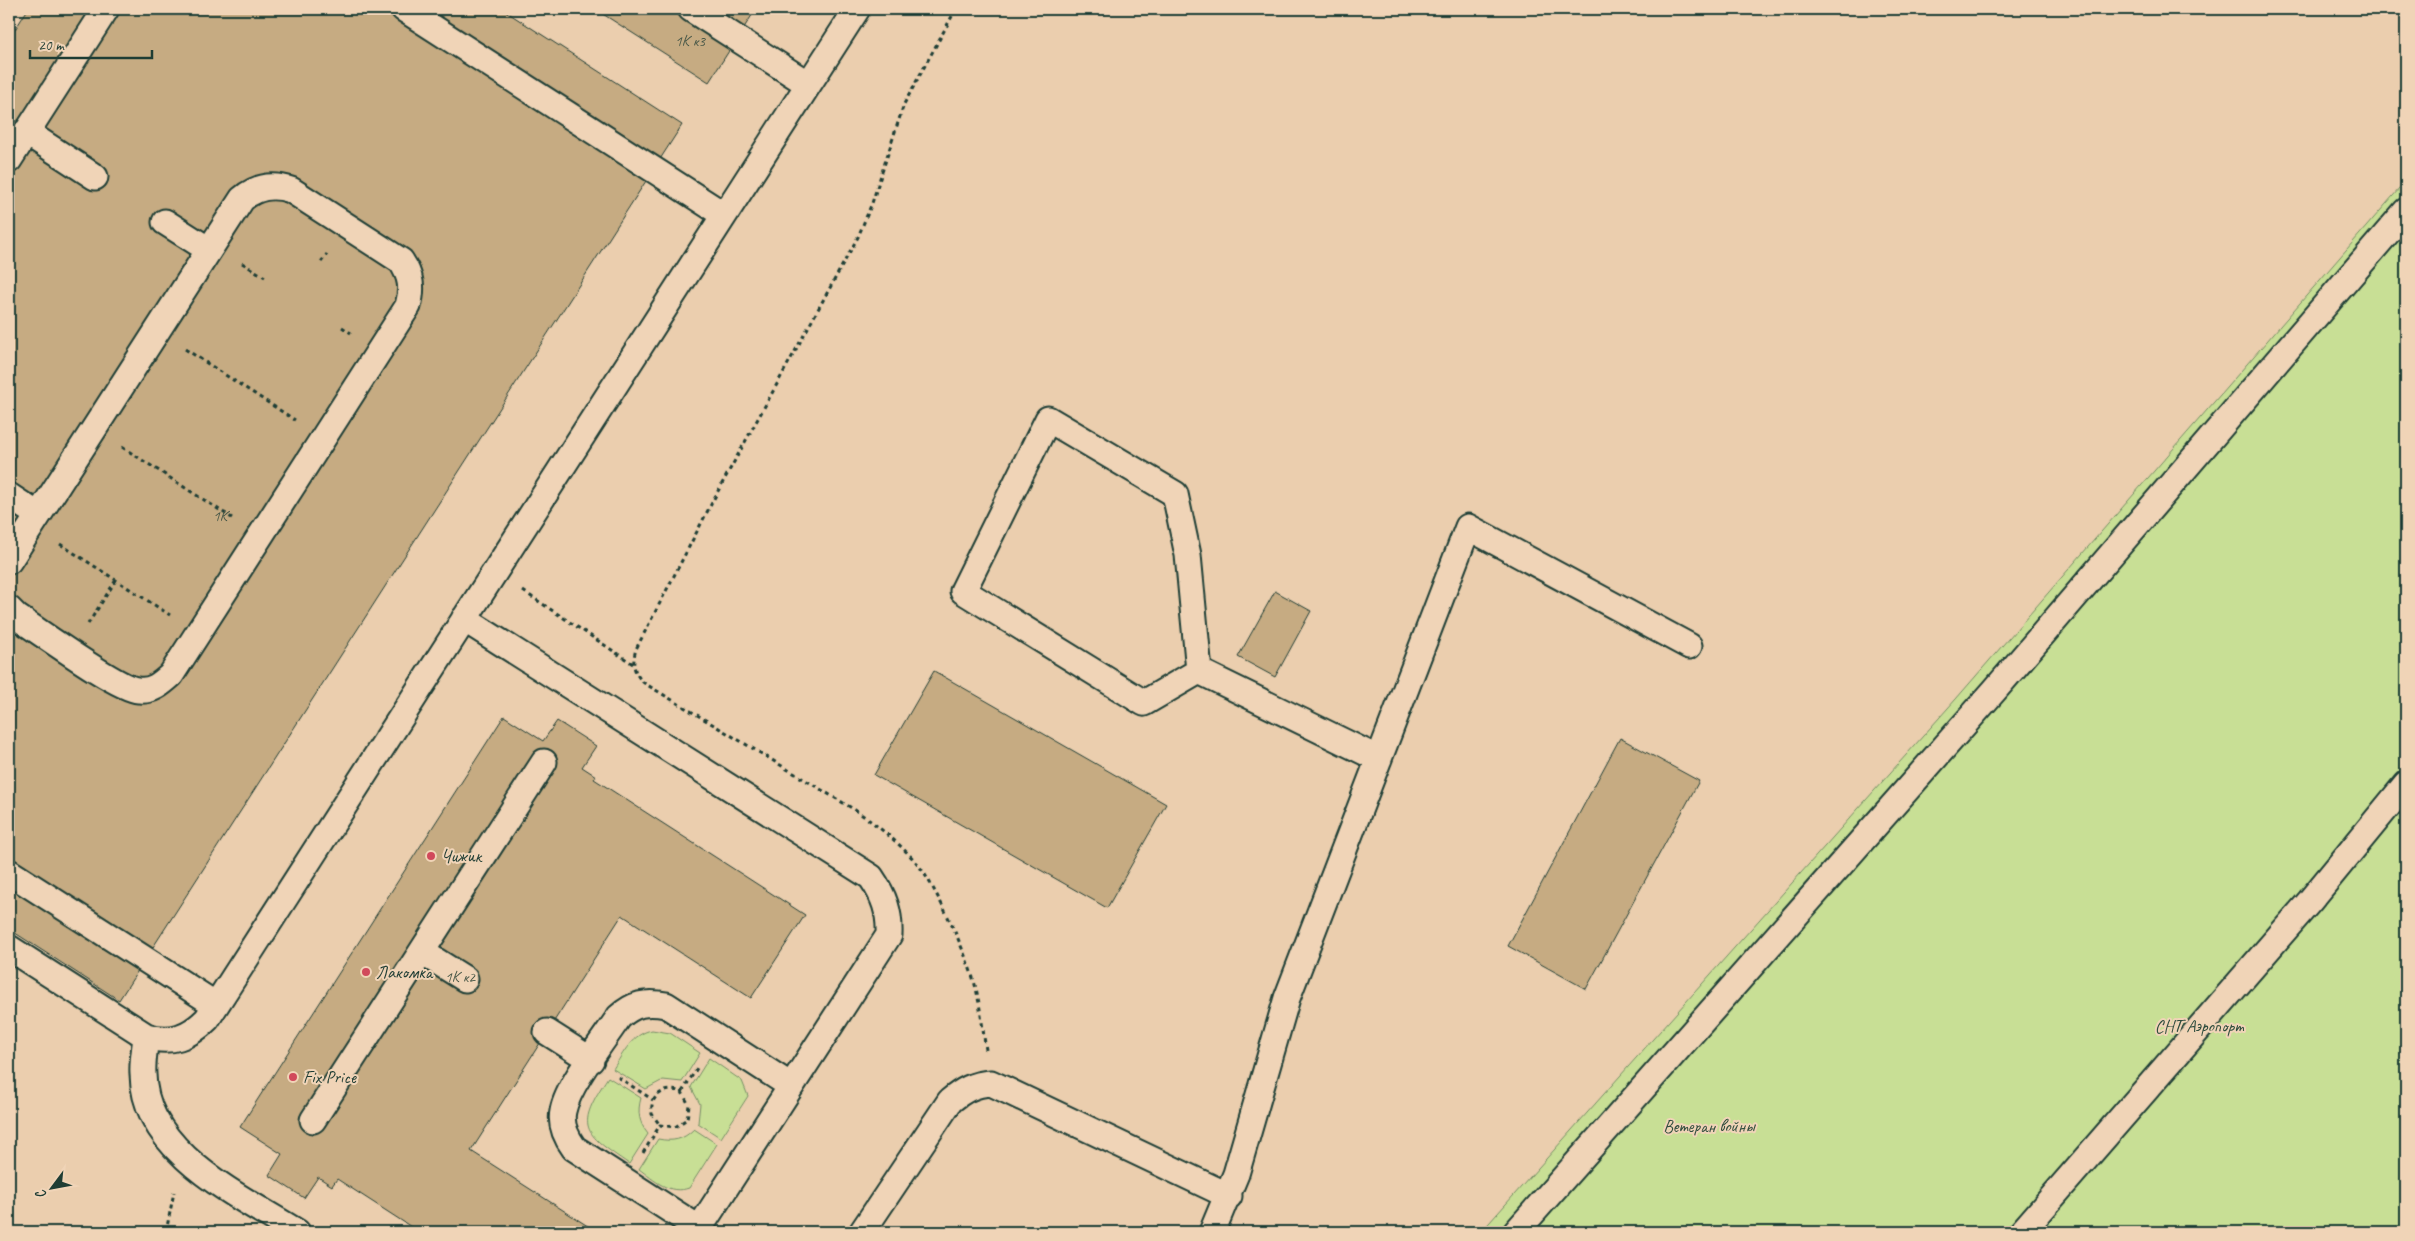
<svg xmlns="http://www.w3.org/2000/svg" width="2415" height="1241" font-family="Caveat,sans-serif">
	<style>
		.green { fill: #c8df95; stroke: #748e64 }
		.building { fill: #c6ab82; stroke: #1f3d34 }
		.lines { fill: none; stroke-linecap: round; stroke-linejoin: round }
		.service-casing { stroke: #1f3d34; stroke-width: 29 }
		.path { stroke: #1f3d34; stroke-width: 3; stroke-dasharray: 4 4; stroke-linecap: butt }
		.service { stroke: #f0d4b7; stroke-width: 25 }
		.poi-dot { fill: #d1495b; stroke: #f0d4b7; stroke-width: 2 }
		.labels { text-anchor: middle; stroke-width: 4; stroke-linejoin: round; paint-order: stroke }
		.number-label { font-size: 15px; fill: #495848 }
		.poi-label { font-size: 18px; fill: #1f3d34; stroke: #f0d4b7; text-anchor: start }
		.park-label { font-size: 18px; fill: #304d3e; stroke: #f0d4b7 }
	</style>
	<rect width="100%" height="100%" fill="#ebceae"/>
	<filter id="ink" filterUnits="userSpaceOnUse"><feTurbulence type="fractalNoise" baseFrequency=".02" numOctaves="2"/><feDisplacementMap in="SourceGraphic" scale="10" xChannelSelector="R" yChannelSelector="G"/><feConvolveMatrix kernelMatrix="1 2 1 2 8 2 1 2 1" color-interpolation-filters="sRGB"/></filter>
	<g filter="url(#ink)">
		<path class="green" d="M 2406,181 L 2406,1232 L 1481,1232 L 1956,699 Z
			M 652,1030 L 670,1033 L 700,1053 L 682,1082 L 663,1080 L 646,1089 L 613,1069 C 624,1052 632,1034 652,1030 Z
			M 709,1058 L 742,1081 L 748,1096 L 721,1138 L 698,1123 L 700,1104 L 691,1087 Z
			M 608,1077 L 641,1098 C 637,1112 639,1123 648,1134 L 629,1164 C 582,1132 575,1127 608,1077 Z
			M 694,1129 L 717,1144 L 689,1188 C 669,1195 654,1180 639,1169 L 658,1139 C 673,1142 683,1140 694,1129 Z"/>
		<path class="building" d="M 28,9 L 502,9 L 682,125 L 119,1000 L 9,929 L 9,39 Z
			M 595,9 L 756,9 L 709,82 Z
			M 1275,591 L 1311,611 L 1275,677 L 1238,657 Z
			M 934,671 L 1166,804 L 1107,908 L 874,775 Z
			M 504,716 L 543,741 L 557,721 L 596,746 L 582,767 L 596,776 L 594,779 L 805,915 L 751,998 L 622,915 L 471,1151 L 597,1232 L 419,1232 L 337,1179 L 332,1186 L 318,1177 L 304,1198 L 269,1175 L 282,1154 L 240,1127 Z
			M 1620,738 L 1699,781 L 1586,989 L 1508,946 Z"/>
		<g class="lines">
			<defs>
				<path id="service" d="M 404,9 L 724,215
					M 691,9 L 808,84
					M 26,132 L 95,177
					M 9,160 L 106,9
					M 165,222 L 209,250
					M 9,496 L 38,515
					M 9,561 L 242,199 C 257,186 273,184 291,190 L 401,261 C 411,276 413,288 408,306 L 171,675 C 161,684 152,692 138,690 C 118,689 39,631 17,617 L 9,609
					M 464,619 L 871,877 C 884,896 890,912 889,935 L 697,1232
					M 1199,671 L 1144,703 L 963,591 L 1048,419 L 1175,494 L 1188,555 L 1199,671 L 1379,759
					M 9,872 L 216,1005
					M 9,948 L 146,1036 C 171,1044 189,1037 207,1019 L 857,9
					M 422,952 L 465,979
					M 547,1032 L 591,1060
					M 146,1036 C 145,1048 142,1062 143,1074 C 144,1153 240,1196 297,1232
					M 313,1120 L 544,762
					M 700,1229 L 574,1148 C 566,1137 560,1125 563,1111 C 568,1085 603,1041 619,1017 C 633,1004 646,1001 666,1005 L 791,1086
					M 862,1232 L 950,1101 C 963,1090 974,1084 991,1083 L 1229,1196
					M 1212,1232 L 1236,1174 L 1287,998 L 1468,527 L 1689,646
					M 1516,1232 L 1994,691 L 2406,211
					M 2022,1232 L 2310,901 L 2406,784"/>
			</defs>
			<use href="#service" class="service-casing"/>
			<path class="path" d="M 956,9 L 904,104 L 872,203 L 858,237 L 718,491 L 636,649 C 632,663 633,673 644,683 L 855,810 C 877,825 898,842 916,862 C 936,886 971,962 977,993 C 981,1012 983,1031 986,1050
				M 321,262 L 327,254
				M 242,263 L 265,277
				M 342,327 L 351,333
				M 185,349 L 295,420
				M 122,447 L 232,518
				M 60,544 L 170,615
				M 523,591 L 633,664
				M 88,624 L 116,580
				M 618,1077 L 653,1100
				M 682,1092 L 699,1065
				M 643,1153 L 660,1125 L 675,1127 L 687,1119 L 689,1105 L 682,1092 C 665,1086 649,1095 652,1114 L 660,1125
				M 166,1232 L 174,1192"/>
			<use href="#service" class="service"/>
		</g>
	</g>
	<g class="poi-dot">
		<circle cx="431" cy="856" r="5"/>
		<circle cx="366" cy="972" r="5"/>
		<circle cx="293" cy="1077" r="5"/>
	</g>
	<g class="labels">
		<g class="number-label">
			<text x="690" y="46">1К к3</text>
			<text x="220" y="521">1К</text>
			<text x="460" y="982">1К к2</text>
		</g>
		<g class="poi-label">
			<text x="441" y="862">Чижик</text>
			<text x="376" y="978">Лакомка</text>
			<text x="303" y="1083">Fix Price</text>
		</g>
		<g class="park-label">
			<text x="2199" y="1032">СНТ Аэропорт</text>
			<text x="1709" y="1132">Ветеран войны</text>
		</g>
	</g>
	<rect width="2415" height="1241" fill="none" stroke="#f0d4b7" stroke-width="30"/>
	<rect x="15" y="15" width="2385" height="1211" fill="none" stroke="#1f3d34" stroke-width="2" filter="url(#ink)"/>
	<g transform="translate(52 1188) rotate(238)" stroke="#f0d4b7" stroke-width="4" paint-order="stroke">
	<path d="M0-4L9 19L0 12L-9 19Z" fill="#1f3d34"/>
	<text y="-8" font-size="14" font-weight="bold" text-anchor="middle" fill="#1f3d34">С</text>
	</g>
	<path d="M30 50v8h122v-8" fill="none" stroke="#1f3d34" stroke-width="2.5"/>
	<text x="38" y="50" font-size="15" fill="#1f3d34" stroke="#f0d4b7" stroke-width="4" paint-order="stroke">20 m</text>
</svg>
